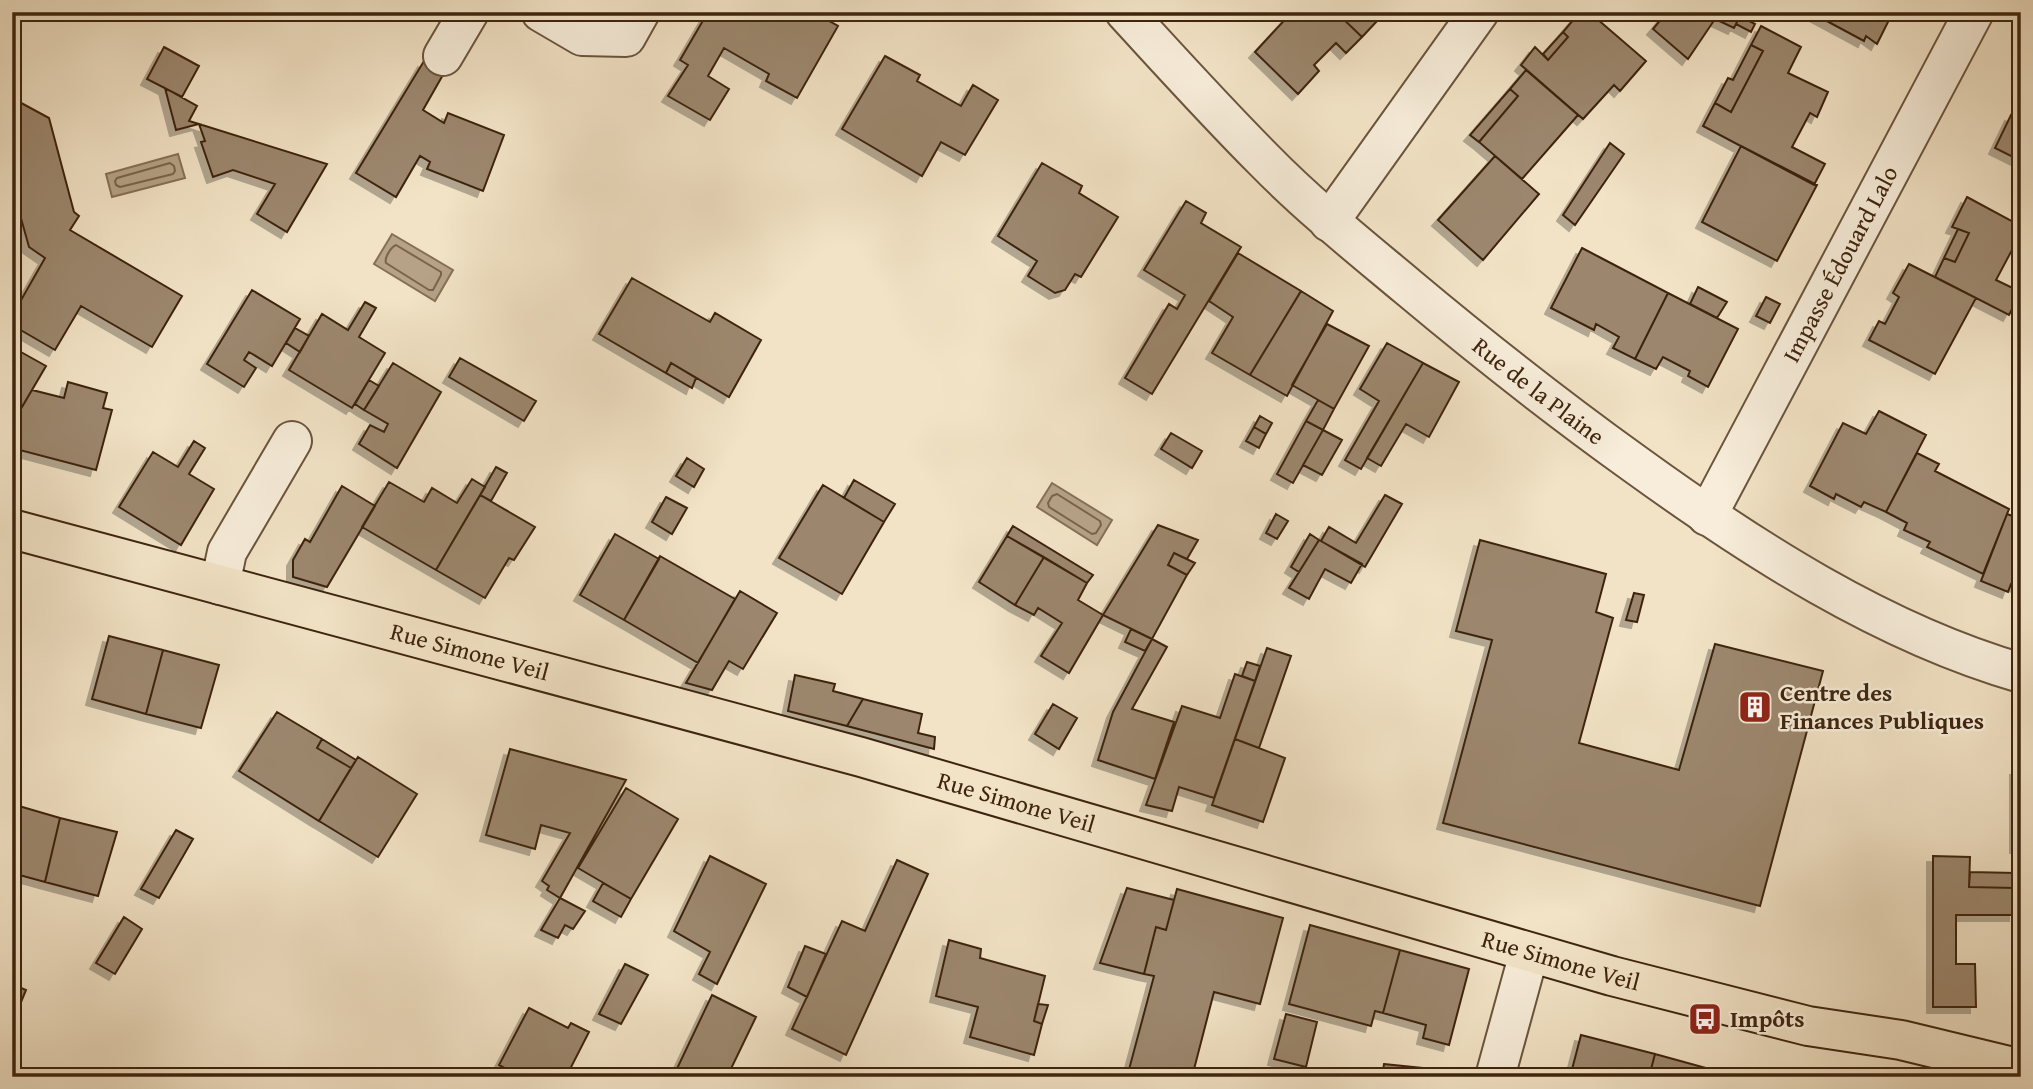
<svg xmlns="http://www.w3.org/2000/svg" width="2033" height="1089" font-family="'Gentium Book Plus',serif">
	<style>
		.water { fill: #b5a287; stroke: #857057; stroke-width: 2 }
		.lines { fill: none; stroke-linecap: round; stroke-linejoin: round }
		.shore { stroke: #7a634a; stroke-width: 2 }
		.building { fill: #9c876e; stroke: #3e240e; stroke-width: 2; filter: url(#shadow) }
		.minor-casing { stroke: #6b543c; stroke-width: 42 }
		.major-casing { stroke: #3e240e; stroke-width: 42 }
		.minor { stroke: #f7edda; stroke-width: 38 }
		.major { stroke: #f2e3c6; stroke-width: 38 }
		.labels { text-anchor: middle; stroke-width: 5; stroke-linejoin: round; paint-order: stroke }
		.street-label { font-size: 24px; fill: #3e240e; stroke: #f7edda }
		.poi-label { font-size: 24px; font-weight: bold; fill: #3e240e; stroke: #f7edda; text-anchor: start }
	</style>
	<defs>
		<filter id="shadow"><feDropShadow dx="-6" dy="6" stdDeviation="0" flood-color="#0004"/></filter>
	</defs>
	<rect width="100%" height="100%" fill="#f2e3c6"/>
	<filter id="stains"><feTurbulence type="fractalNoise" baseFrequency=".00286" numOctaves="4"/><feColorMatrix values="0 0 0 0 .2 0 0 0 0 .09 0 0 0 0 .02 0 0 0 .5 -.17"/></filter>
	<radialGradient id="worn" r=".72"><stop offset=".6" stop-color="#630" stop-opacity="0"/><stop offset="1" stop-color="#630" stop-opacity=".3"/></radialGradient>
	<path class="water" d="M 178,154 L 185,178 L 112,197 L 106,174 Z
		M 392,234 L 453,270 L 435,301 L 374,264 Z
		M 1052,483 L 1112,520 L 1097,545 L 1037,507 Z"/>
	<g class="lines">
		<path class="shore" d="M 170,163 L 174,166 L 175,171 L 173,174 L 120,187 L 116,185 L 115,181 L 117,178 Z
			M 396,245 L 441,272 L 441,275 L 433,290 L 429,290 L 386,263 C 384,258 391,247 396,245 Z
			M 1057,494 L 1100,521 L 1101,525 L 1096,533 L 1092,534 L 1049,507 L 1048,503 L 1052,496 Z"/>
	</g>
	<path class="building" d="M 708,12 L 800,12 L 804,15 L 805,12 L 813,12 L 838,26 L 797,98 L 766,81 L 769,74 L 724,48 L 708,76 L 729,89 L 710,120 L 668,96 L 688,65 L 680,60 Z
		M 1292,12 L 1336,12 L 1362,37 L 1346,53 L 1336,43 L 1314,65 L 1319,71 L 1298,94 L 1255,52 Z
		M 1336,12 L 1370,12 L 1378,20 L 1362,37 Z
		M 1580,12 L 1589,12 L 1646,61 L 1620,91 L 1614,85 L 1583,119 L 1521,65 L 1535,47 L 1548,60 L 1568,37 L 1563,32 Z
		M 1667,12 L 1671,12 L 1677,17 L 1681,12 L 1702,12 L 1713,22 L 1688,59 L 1653,29 Z
		M 1720,12 L 1733,12 L 1740,16 L 1734,28 L 1715,19 Z
		M 1810,12 L 1893,12 L 1877,44 L 1866,36 L 1864,41 Z
		M 1740,16 L 1755,24 L 1751,32 L 1736,24 Z
		M 1761,26 L 1801,47 L 1788,73 L 1828,92 L 1817,117 L 1810,113 L 1792,147 L 1825,164 L 1814,185 L 1703,126 L 1715,103 L 1731,112 L 1763,51 L 1751,45 Z
		M 1563,32 L 1568,37 L 1548,60 L 1543,54 Z
		M 1751,45 L 1763,51 L 1731,112 L 1715,103 L 1728,78 L 1733,80 Z
		M 164,47 L 199,66 L 182,97 L 147,79 Z
		M 885,56 L 920,75 L 917,81 L 961,106 L 973,85 L 998,100 L 965,155 L 941,142 L 922,176 L 842,129 Z
		M 424,61 L 444,73 L 423,110 L 444,123 L 448,113 L 504,135 L 483,191 L 427,169 L 430,162 L 420,156 L 396,197 L 356,173 Z
		M 1526,70 L 1578,115 L 1522,179 L 1479,142 L 1518,96 L 1510,89 Z
		M 165,88 L 197,106 L 189,121 L 199,124 L 176,130 Z
		M 1510,89 L 1518,96 L 1479,142 L 1470,135 Z
		M 12,98 L 49,118 L 74,212 L 79,216 L 70,230 L 182,296 L 152,347 L 81,306 L 55,350 L 12,325 L 12,316 L 45,258 L 29,247 L 12,186 Z
		M 2021,114 L 2021,161 L 1995,148 L 2011,115 L 2018,119 Z
		M 199,124 L 327,164 L 287,232 L 257,214 L 275,184 L 233,170 L 213,177 L 201,142 L 205,141 Z
		M 1610,143 L 1624,154 L 1575,225 L 1563,215 Z
		M 1741,146 L 1817,185 L 1777,261 L 1702,222 Z
		M 1495,156 L 1539,194 L 1483,260 L 1438,220 Z
		M 1042,163 L 1082,186 L 1079,193 L 1118,217 L 1081,277 L 1075,274 L 1065,290 L 1055,293 L 1028,276 L 1037,261 L 998,236 Z
		M 1967,197 L 2021,226 L 2021,233 L 1996,280 L 2021,292 L 2009,315 L 1935,277 L 1944,258 L 1955,262 L 1969,233 L 1952,227 Z
		M 1186,201 L 1206,213 L 1201,223 L 1241,247 L 1152,394 L 1125,378 L 1169,304 L 1177,309 L 1185,295 L 1144,270 Z
		M 1958,229 L 1969,233 L 1955,262 L 1944,258 Z
		M 1582,248 L 1668,293 L 1635,359 L 1613,348 L 1619,337 L 1596,324 L 1594,330 L 1551,308 Z
		M 1238,253 L 1301,291 L 1250,375 L 1212,353 L 1233,317 L 1209,301 Z
		M 1909,264 L 1976,298 L 1935,374 L 1869,340 L 1879,321 L 1885,324 L 1899,297 L 1893,293 Z
		M 632,278 L 710,322 L 715,313 L 761,340 L 729,397 L 671,363 L 666,373 L 599,334 Z
		M 1698,287 L 1727,302 L 1717,318 L 1690,304 Z
		M 252,290 L 300,319 L 272,366 L 249,352 L 244,360 L 256,368 L 244,387 L 207,364 Z
		M 1301,291 L 1333,311 L 1287,396 L 1250,375 Z
		M 1668,293 L 1738,329 L 1708,387 L 1688,376 L 1690,371 L 1663,357 L 1656,369 L 1635,359 Z
		M 1766,297 L 1780,304 L 1770,323 L 1756,316 Z
		M 365,302 L 376,308 L 359,337 L 385,353 L 352,408 L 289,370 L 322,314 L 348,330 Z
		M 1327,324 L 1369,346 L 1334,409 L 1292,385 Z
		M 295,328 L 309,336 L 300,352 L 286,343 Z
		M 1387,343 L 1423,363 L 1361,469 L 1345,460 L 1379,401 L 1360,389 Z
		M 12,347 L 46,366 L 12,424 Z
		M 460,358 L 536,401 L 524,421 L 449,377 Z
		M 393,363 L 441,392 L 397,468 L 359,444 L 370,425 L 384,432 L 388,424 L 364,410 Z
		M 671,363 L 696,378 L 692,388 L 666,373 Z
		M 1423,363 L 1459,382 L 1429,437 L 1406,424 L 1381,466 L 1367,458 Z
		M 369,380 L 379,386 L 364,410 L 355,404 Z
		M 68,382 L 107,393 L 103,408 L 112,410 L 96,470 L 12,448 L 12,424 L 32,390 L 64,398 Z
		M 1318,400 L 1334,409 L 1323,430 L 1306,421 Z
		M 1879,411 L 1926,435 L 1886,512 L 1864,502 L 1861,507 L 1836,494 L 1834,499 L 1810,486 L 1843,423 L 1866,434 Z
		M 1260,416 L 1272,423 L 1266,434 L 1254,427 Z
		M 1306,421 L 1323,430 L 1293,483 L 1277,474 Z
		M 1254,427 L 1266,434 L 1259,448 L 1246,441 Z
		M 1323,430 L 1342,440 L 1322,475 L 1303,465 Z
		M 1171,433 L 1202,451 L 1192,468 L 1161,449 Z
		M 194,441 L 205,448 L 189,474 L 214,489 L 181,545 L 119,507 L 153,452 L 178,467 Z
		M 1917,453 L 1939,464 L 1935,471 L 2009,509 L 1983,574 L 1927,547 L 1930,542 L 1904,530 L 1907,523 L 1886,512 Z
		M 687,458 L 704,469 L 694,487 L 676,476 Z
		M 496,467 L 507,473 L 491,501 L 480,495 Z
		M 472,479 L 485,487 L 436,570 L 362,527 L 389,482 L 424,502 L 432,488 L 457,503 Z
		M 854,480 L 895,504 L 884,522 L 844,498 Z
		M 823,485 L 884,522 L 842,594 L 779,558 Z
		M 342,486 L 375,506 L 327,587 L 293,577 L 293,560 L 305,539 L 310,542 Z
		M 480,495 L 535,527 L 514,560 L 509,558 L 485,598 L 436,570 Z
		M 1385,495 L 1402,504 L 1365,567 L 1321,541 L 1329,527 L 1356,543 Z
		M 666,497 L 687,508 L 672,534 L 652,522 Z
		M 1276,514 L 1288,521 L 1277,539 L 1266,533 Z
		M 2007,514 L 2021,519 L 2021,587 L 2011,584 L 2008,592 L 1981,581 Z
		M 1158,525 L 1198,540 L 1187,559 L 1174,553 L 1168,565 L 1187,575 L 1152,639 L 1103,615 Z
		M 1013,526 L 1093,575 L 1087,583 L 1007,536 Z
		M 615,534 L 659,559 L 624,620 L 580,595 Z
		M 1310,534 L 1319,540 L 1299,572 L 1291,567 Z
		M 1007,536 L 1044,557 L 1015,605 L 979,582 Z
		M 1319,540 L 1362,564 L 1351,583 L 1325,569 L 1309,599 L 1289,588 Z
		M 1480,540 L 1606,574 L 1596,612 L 1613,618 L 1579,743 L 1679,770 L 1715,644 L 1823,671 L 1760,906 L 1443,823 L 1492,640 L 1456,631 Z
		M 1174,553 L 1195,563 L 1187,575 L 1168,565 Z
		M 660,556 L 735,599 L 698,663 L 624,620 Z
		M 1044,557 L 1087,583 L 1078,600 L 1103,615 L 1069,673 L 1041,656 L 1062,623 L 1038,608 L 1034,615 L 1015,605 Z
		M 740,591 L 777,613 L 743,669 L 729,661 L 712,690 L 686,683 Z
		M 1634,593 L 1644,595 L 1637,622 L 1626,620 Z
		M 1131,629 L 1152,639 L 1145,651 L 1125,642 Z
		M 109,636 L 163,650 L 146,714 L 92,699 Z
		M 1152,639 L 1167,647 L 1132,709 L 1174,722 L 1155,779 L 1098,760 L 1113,712 Z
		M 1267,648 L 1291,656 L 1259,748 L 1235,739 Z
		M 163,650 L 219,665 L 201,728 L 146,714 Z
		M 1247,662 L 1260,666 L 1255,681 L 1242,676 Z
		M 1235,674 L 1255,681 L 1214,798 L 1179,787 L 1172,811 L 1146,805 L 1182,706 L 1220,718 Z
		M 795,675 L 835,684 L 833,691 L 863,699 L 847,726 L 788,711 Z
		M 863,699 L 922,714 L 918,733 L 935,737 L 934,749 L 847,726 Z
		M 1053,704 L 1077,718 L 1059,749 L 1035,734 Z
		M 277,712 L 322,739 L 317,748 L 351,768 L 319,821 L 239,771 Z
		M 322,739 L 356,760 L 351,768 L 317,748 Z
		M 1235,739 L 1285,758 L 1263,822 L 1212,805 Z
		M 510,749 L 626,780 L 560,898 L 547,890 L 549,886 L 542,881 L 570,833 L 541,825 L 535,849 L 486,835 Z
		M 358,757 L 417,794 L 378,857 L 319,821 Z
		M 2016,769 L 2021,769 L 2021,847 L 2016,847 Z
		M 626,788 L 678,819 L 631,899 L 578,868 Z
		M 12,804 L 60,818 L 45,882 L 12,873 Z
		M 60,818 L 117,832 L 98,896 L 45,882 Z
		M 176,830 L 193,839 L 159,898 L 141,889 Z
		M 710,856 L 766,884 L 717,984 L 699,974 L 710,952 L 674,931 Z
		M 1933,856 L 1970,857 L 1969,887 L 2015,888 L 2015,915 L 1956,915 L 1956,964 L 1975,964 L 1976,1007 L 1933,1007 Z
		M 897,860 L 928,874 L 846,1055 L 792,1029 L 842,921 L 865,931 Z
		M 1970,872 L 2015,873 L 2015,888 L 1969,887 Z
		M 603,883 L 631,899 L 621,917 L 593,901 Z
		M 1127,888 L 1174,900 L 1166,930 L 1156,927 L 1144,974 L 1100,963 Z
		M 1177,889 L 1283,918 L 1260,1004 L 1214,992 L 1192,1077 L 1127,1077 L 1154,976 L 1144,974 L 1156,927 L 1166,930 Z
		M 560,898 L 585,911 L 573,929 L 565,925 L 558,938 L 541,930 Z
		M 124,917 L 142,929 L 115,974 L 96,963 Z
		M 1310,925 L 1400,950 L 1383,1013 L 1375,1011 L 1371,1026 L 1289,1004 Z
		M 949,940 L 981,949 L 980,958 L 1045,976 L 1034,1021 L 1042,1024 L 1034,1055 L 970,1037 L 978,1007 L 936,996 Z
		M 805,946 L 826,954 L 807,997 L 788,987 Z
		M 1400,950 L 1469,969 L 1449,1045 L 1423,1038 L 1426,1025 L 1383,1013 Z
		M 625,964 L 648,975 L 621,1024 L 599,1014 Z
		M 12,984 L 26,990 L 12,1024 Z
		M 712,995 L 756,1017 L 727,1077 L 673,1077 Z
		M 1038,1004 L 1048,1005 L 1042,1024 L 1034,1021 Z
		M 529,1008 L 568,1028 L 571,1023 L 589,1032 L 566,1077 L 521,1077 L 499,1065 Z
		M 1286,1014 L 1317,1022 L 1306,1067 L 1274,1059 Z
		M 1581,1035 L 1655,1054 L 1649,1077 L 1570,1077 Z
		M 1655,1054 L 1724,1073 L 1723,1077 L 1649,1077 Z
		M 1384,1064 L 1422,1068 L 1421,1077 L 1382,1077 Z"/>
	<g class="lines">
		<defs>
			<g id="minor">
				<path d="M 541,12 L 582,36 L 626,37 L 640,12"/>
				<path id="s1" d="M 1125,12 C 1171,62 1216,112 1264,160 C 1309,206 1359,246 1408,287 C 1482,349 1557,408 1635,464 C 1751,548 1882,633 2021,673"/>
				<path d="M 443,56 L 469,12"/>
				<path d="M 1329,222 L 1479,12"/>
				<path id="s2" d="M 1707,516 L 1974,12"/>
				<path d="M 220,585 L 227,552 L 292,441"/>
				<path d="M 1495,1077 L 1529,953"/>
			</g>
			<g id="major">
				<path id="s3" d="M 12,529 L 861,757 L 1612,976 L 1808,1026 L 1901,1040 L 2021,1069"/>
			</g>
		</defs>
		<use href="#minor" class="minor-casing"/>
		<use href="#major" class="major-casing"/>
		<use href="#minor" class="minor"/>
		<use href="#major" class="major"/>
	</g>
	<defs>
		<symbol id="building-square" viewBox="-11 -11 22 22"><rect x="-9" y="-9" width="18" height="18" rx="4" fill="#8f2418" stroke="#f7edda"/><path d="M-4-6H4V6H1V3H-1V6H-4ZM-2.5-4.3h1.7v1.8h-1.7ZM.8-4.3h1.7v1.8H.8ZM-2.5-1h1.7V.8h-1.7ZM.8-1h1.7V.8H.8Z" fill="#fff"/></symbol>
		<symbol id="bus-square" viewBox="-11 -11 22 22"><rect x="-9" y="-9" width="18" height="18" rx="4" fill="#8f2418" stroke="#f7edda"/><path d="M-5-6H5V4H4V6H2V4H-2V6H-4V4H-5ZM-3.5-4V0h7V-4ZM-3.5 1.2v1.5H-2V1.2ZM2 1.2v1.5H3.5V1.2Z" fill="#fff"/></symbol>
	</defs>
	<g fill-rule="evenodd">
		<use href="#building-square" x="1736" y="688" width="38" height="38"/>
		<use href="#bus-square" x="1686" y="1000" width="38" height="38"/>
	</g>
	<g class="labels">
		<g class="street-label">
			<text dy="8" stroke="none"><textPath href="#s2" startOffset="285">Impasse Édouard Lalo</textPath></text>
			<text dy="8" stroke="none"><textPath href="#s1" startOffset="562">Rue de la Plaine</textPath></text>
			<text dy="8" stroke="none"><textPath href="#s3" startOffset="474">Rue Simone Veil</textPath></text>
			<text dy="8" stroke="none"><textPath href="#s3" startOffset="1041">Rue Simone Veil</textPath></text>
			<text dy="8" stroke="none"><textPath href="#s3" startOffset="1608">Rue Simone Veil</textPath></text>
		</g>
		<g class="poi-label">
			<text x="1780" y="701">Centre des<tspan x="1780" dy="28">Finances Publiques</tspan></text>
			<text x="1730" y="1027">Impôts</text>
		</g>
	</g>
	<rect width="2033" height="1089" fill="none" stroke="#f2e3c6" stroke-width="42"/>
	<rect x="14" y="14" width="2005" height="1061" fill="none" stroke="#3e240e" stroke-width="3.5"/>
	<rect x="21" y="21" width="1991" height="1047" fill="none" stroke="#3e240e" stroke-width="2"/>
	<rect width="100%" height="100%" filter="url(#stains)"/>
	<rect width="100%" height="100%" fill="url(#worn)"/>
</svg>
